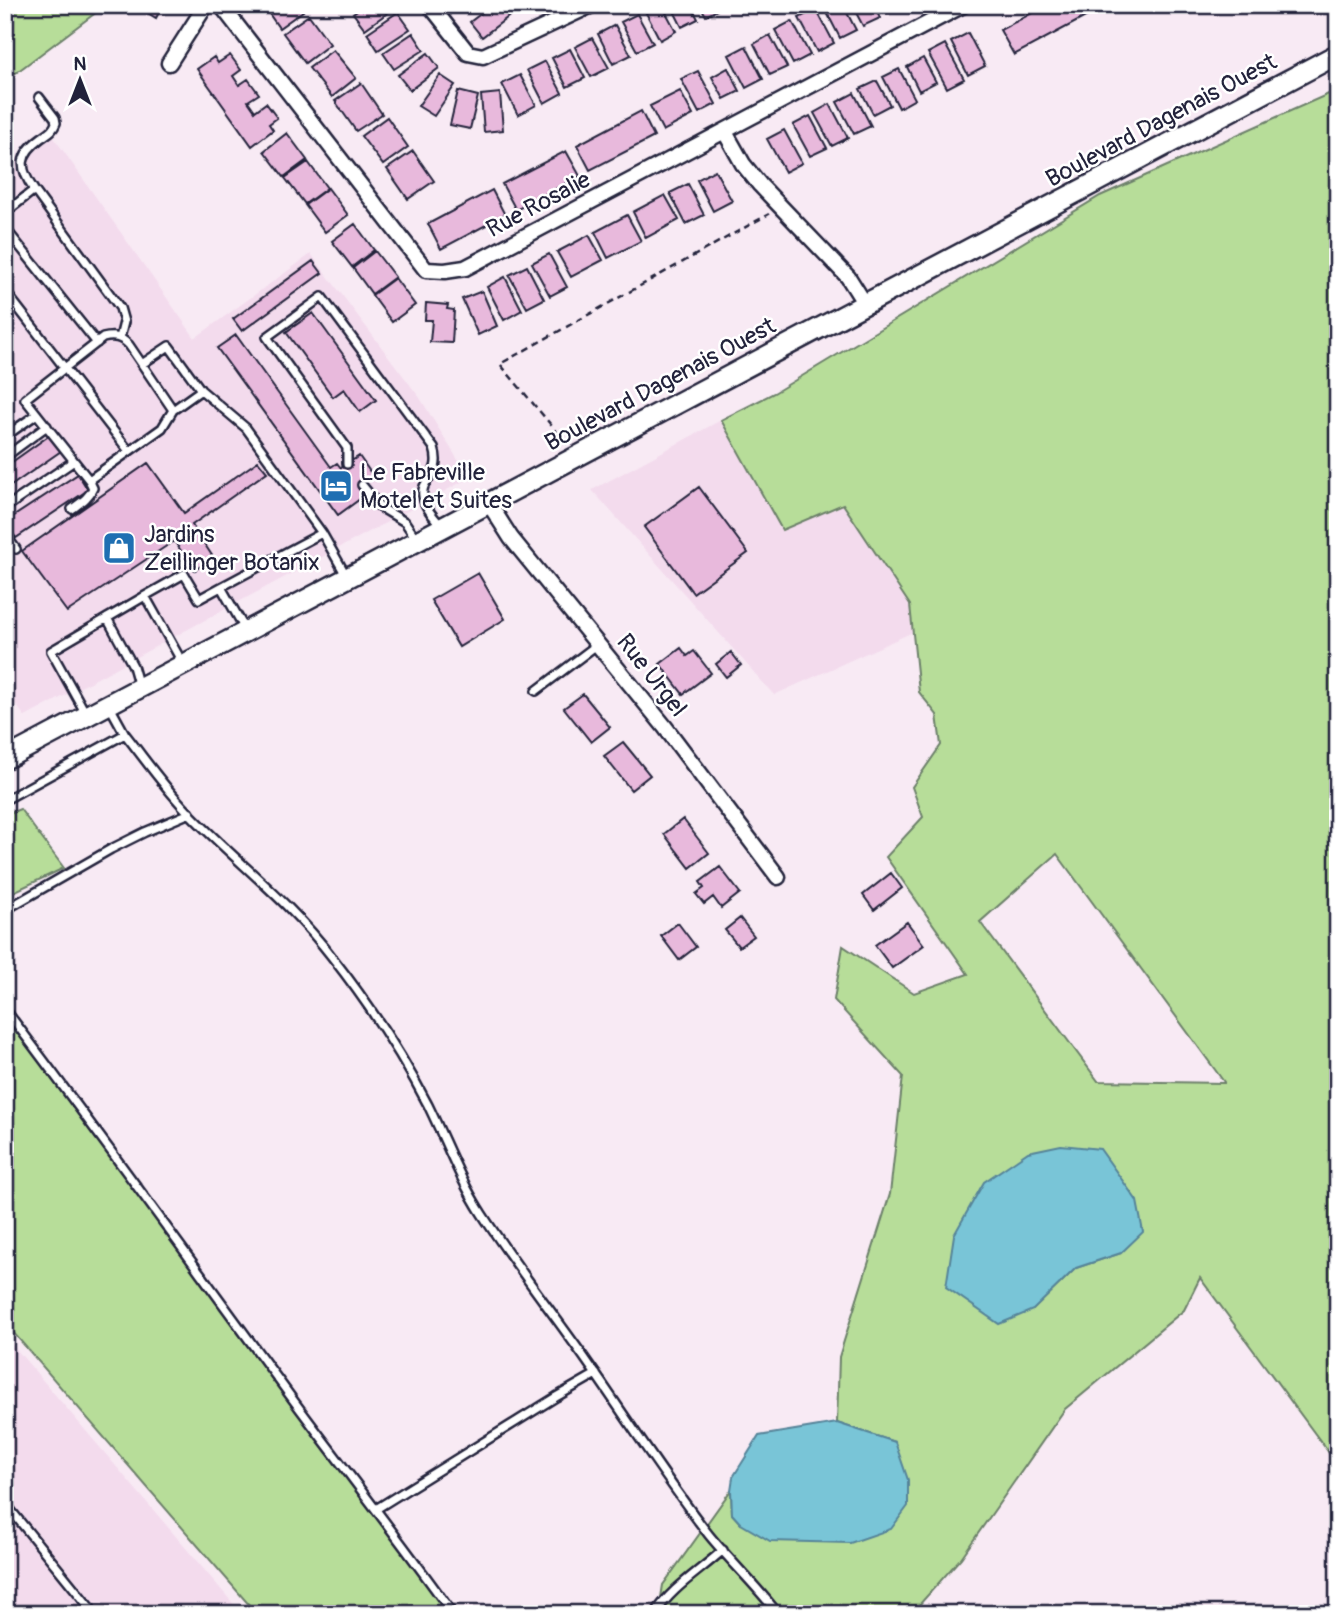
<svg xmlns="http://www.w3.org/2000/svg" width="1343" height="1619" font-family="Pangolin,sans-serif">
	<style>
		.built { fill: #f3dbed }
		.green { fill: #b7dd99; stroke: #6c806a; stroke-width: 2; fill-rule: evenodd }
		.water { fill: #79c5d7; stroke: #568499; stroke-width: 2 }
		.building { fill: #e8b9dc; stroke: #22223b; stroke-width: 2 }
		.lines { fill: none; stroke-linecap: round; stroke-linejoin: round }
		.lane-casing { stroke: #22223b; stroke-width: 12 }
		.street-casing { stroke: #22223b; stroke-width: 19 }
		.secondary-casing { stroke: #22223b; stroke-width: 24 }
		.path { stroke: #22223b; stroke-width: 2.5; stroke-dasharray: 7 5; stroke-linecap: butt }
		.lane { stroke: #fff; stroke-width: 7 }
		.street { stroke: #fff; stroke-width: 14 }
		.secondary { stroke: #fff; stroke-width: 19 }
		.labels { text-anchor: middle; stroke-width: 5; stroke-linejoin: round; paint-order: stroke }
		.street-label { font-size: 24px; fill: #22223b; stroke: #fff }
		.poi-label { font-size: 24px; fill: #22223b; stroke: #fff; text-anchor: start }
	</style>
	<rect width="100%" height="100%" fill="#f8eaf4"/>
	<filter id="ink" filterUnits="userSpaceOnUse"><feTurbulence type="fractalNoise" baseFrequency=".0143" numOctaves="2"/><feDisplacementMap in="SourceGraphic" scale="14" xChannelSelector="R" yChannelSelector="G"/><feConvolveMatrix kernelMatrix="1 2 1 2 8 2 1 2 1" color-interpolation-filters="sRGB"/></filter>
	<g filter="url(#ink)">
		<path class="built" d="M 50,132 L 195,338 L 311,254 L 420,398 L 469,478 L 25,717 L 5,689 L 5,384 L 16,375 L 5,361 L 5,167 Z
			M 721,420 L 782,529 L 843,504 L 910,605 L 913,632 L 774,695 L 592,490 Z
			M 5,1336 L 242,1614 L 5,1614 Z"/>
		<path class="green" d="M 5,5 L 106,5 L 5,81 Z
			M 1333,92 L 1338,98 L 1338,1465 L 1200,1278 L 1184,1310 L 1065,1409 L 961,1558 L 911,1614 L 665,1614 L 659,1610 L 663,1585 L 731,1490 L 732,1514 L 741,1524 L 894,1442 L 837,1423 L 839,1357 L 890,1194 L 903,1076 L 834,1000 L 843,946 L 914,993 L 968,974 L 886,857 L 923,817 L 912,787 L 941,745 L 937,715 L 919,692 L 910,605 L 843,504 L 782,530 L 721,420 L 774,393 L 1100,196 ZM 1057,854 L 1224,1082 L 1224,1083 L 1098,1081 L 980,922 ZM 1121,1253 L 1076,1268 L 1033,1310 L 946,1287 Z
			M 20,809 L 64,868 L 5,896 L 5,815 Z
			M 5,1016 L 450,1614 L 257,1614 L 5,1323 Z"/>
		<path class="water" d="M 1061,1145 L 1100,1149 L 1137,1201 L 1143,1232 L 1121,1253 L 1076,1268 L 1033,1310 L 999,1324 L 946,1287 L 954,1235 L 984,1182 L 1028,1152 Z
			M 837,1423 L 895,1442 L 908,1480 L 908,1506 L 891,1529 L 850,1543 L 770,1541 L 741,1524 L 732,1514 L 731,1490 L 733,1477 L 759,1436 Z"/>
		<path class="building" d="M 135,5 L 163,5 L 156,18 Z
			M 263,5 L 299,5 L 303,11 L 279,28 Z
			M 364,5 L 391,5 L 393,9 L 365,29 L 353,13 Z
			M 492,5 L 505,5 L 512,14 L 482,37 L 470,22 Z
			M 651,5 L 662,5 L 676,31 L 660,40 L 644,9 Z
			M 671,5 L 691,5 L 698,19 L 682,27 Z
			M 700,5 L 721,5 L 722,7 L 706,16 Z
			M 828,5 L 843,5 L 856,30 L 840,38 L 824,7 Z
			M 852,5 L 873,5 L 880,18 L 863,26 Z
			M 1047,5 L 1108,5 L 1014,55 L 1000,30 Z
			M 816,9 L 834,43 L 817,52 L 799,18 Z
			M 398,12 L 410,29 L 378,50 L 367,33 Z
			M 637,14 L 653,43 L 637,51 L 621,22 Z
			M 309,15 L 330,44 L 305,63 L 283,33 Z
			M 792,21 L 810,55 L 793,64 L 775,30 Z
			M 615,25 L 631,55 L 613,64 L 598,34 Z
			M 413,33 L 424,50 L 394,69 L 383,53 Z
			M 968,33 L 985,66 L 968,75 L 951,42 Z
			M 770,35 L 787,67 L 770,75 L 754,44 Z
			M 592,38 L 609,68 L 591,77 L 575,47 Z
			M 945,44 L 964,79 L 947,88 L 928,53 Z
			M 746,46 L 763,79 L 746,88 L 729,55 Z
			M 570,49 L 585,78 L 567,87 L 552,58 Z
			M 333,50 L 356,78 L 332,97 L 309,68 Z
			M 428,53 L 439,68 L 410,90 L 398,75 Z
			M 230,55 L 241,70 L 233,76 L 239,85 L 248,79 L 259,94 L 248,101 L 255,111 L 266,103 L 277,118 L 269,124 L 273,130 L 252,146 L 197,69 L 214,57 L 218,63 Z
			M 923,58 L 936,82 L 919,91 L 907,67 Z
			M 545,61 L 562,93 L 544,103 L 527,70 Z
			M 728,68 L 740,91 L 724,99 L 712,77 Z
			M 899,69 L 915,99 L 899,108 L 883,77 Z
			M 698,71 L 716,104 L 699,113 L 681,79 Z
			M 440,75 L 455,85 L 434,116 L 418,106 Z
			M 520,75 L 536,105 L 518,115 L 502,84 Z
			M 877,81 L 890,105 L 873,114 L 860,89 Z
			M 361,83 L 382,114 L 356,131 L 335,101 Z
			M 458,91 L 478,96 L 470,129 L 450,125 Z
			M 680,91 L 693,115 L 663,131 L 650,106 Z
			M 500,93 L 503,130 L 484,132 L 481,95 Z
			M 854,93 L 871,126 L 854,134 L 837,102 Z
			M 830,104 L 848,138 L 832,146 L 814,113 Z
			M 641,111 L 654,137 L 590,170 L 577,145 Z
			M 810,116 L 827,148 L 810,156 L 793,125 Z
			M 387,117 L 408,147 L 383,165 L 361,136 Z
			M 784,130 L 802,163 L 785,172 L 767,139 Z
			M 287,133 L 307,160 L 284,177 L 264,151 Z
			M 413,151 L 434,181 L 408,199 L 387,169 Z
			M 566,151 L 580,176 L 516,210 L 502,184 Z
			M 308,162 L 327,188 L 305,204 L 285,178 Z
			M 715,170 L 732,201 L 713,211 L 697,180 Z
			M 688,184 L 704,215 L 686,224 L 670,193 Z
			M 328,188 L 348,215 L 325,232 L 305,205 Z
			M 492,190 L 505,215 L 441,249 L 428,224 Z
			M 665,195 L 679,220 L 646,238 L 633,212 Z
			M 627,215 L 641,241 L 608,258 L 595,232 Z
			M 355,224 L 374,250 L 352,267 L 332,241 Z
			M 589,235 L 603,260 L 571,277 L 557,252 Z
			M 375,251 L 395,277 L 372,294 L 353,268 Z
			M 549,254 L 567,287 L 550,296 L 532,263 Z
			M 313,261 L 322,273 L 242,331 L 233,319 Z
			M 527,266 L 544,299 L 527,308 L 509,275 Z
			M 505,277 L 522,310 L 504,320 L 487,287 Z
			M 395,278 L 415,305 L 392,322 L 372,295 Z
			M 482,291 L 497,326 L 478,335 L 462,299 Z
			M 426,303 L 448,305 L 447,309 L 454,310 L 452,343 L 430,342 L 432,320 L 425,320 Z
			M 313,313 L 376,400 L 360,412 L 344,389 L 333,397 L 286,332 Z
			M 236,335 L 331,467 L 337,463 L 341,468 L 359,456 L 373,476 L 358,488 L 364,496 L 338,515 L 217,348 Z
			M 50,435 L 61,451 L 5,490 L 5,467 Z
			M 258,461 L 267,472 L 192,525 L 213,557 L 195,570 L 174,541 L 67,612 L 22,551 L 148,463 L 184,513 Z
			M 78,474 L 88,490 L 16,538 L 5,522 Z
			M 699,487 L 748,553 L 693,593 L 644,527 Z
			M 478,573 L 505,619 L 459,647 L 431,600 Z
			M 681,648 L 687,656 L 694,651 L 711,673 L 683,694 L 660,664 Z
			M 731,652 L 741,665 L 726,677 L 716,664 Z
			M 583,694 L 610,727 L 591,742 L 564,708 Z
			M 623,742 L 650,775 L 631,790 L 604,756 Z
			M 683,819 L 709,853 L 690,868 L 664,834 Z
			M 720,867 L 740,893 L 721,908 L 713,897 L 704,904 L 696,894 L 704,888 L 700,882 Z
			M 891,873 L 902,888 L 874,910 L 863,895 Z
			M 740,918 L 754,936 L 739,947 L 725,930 Z
			M 907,922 L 924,945 L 892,968 L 875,945 Z
			M 678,923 L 696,947 L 679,960 L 661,936 Z"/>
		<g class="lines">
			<defs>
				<path id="lane" d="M 39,97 L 55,118 L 56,123 C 53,131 48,133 41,138 C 18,155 19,168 34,190 L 120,308 L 124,322 L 120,338
					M 5,213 L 34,190
					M 5,228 L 97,343
					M 5,291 L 129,451
					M 142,364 L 169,346 L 201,390 L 246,428 L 322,533 L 347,577
					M 173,410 L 129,345 C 121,337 114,335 103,338 L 25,399 L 89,480 L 162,428 L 173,410 L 201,390
					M 10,433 L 37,414
					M 5,457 L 47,426
					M 347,464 L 347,448 L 267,337 L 322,297 L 434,448 C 443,476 420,478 423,496 C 424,507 434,517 441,526
					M 362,485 L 380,507 L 405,522 L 417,540
					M 5,508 L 74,461
					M 72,509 C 80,503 89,498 93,488 L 89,480
					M 5,534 L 16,549
					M 107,618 L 133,666 L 139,687
					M 246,631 L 221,587 L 322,533
					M 182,662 L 145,596 L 184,574 L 199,599 L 221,587
					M 536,691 L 598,644
					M 86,714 L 51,651 L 145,596
					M 125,734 C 147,762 167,791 192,816 C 238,863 292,904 332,957 C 368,1003 401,1053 428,1105 C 446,1142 460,1180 482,1214 C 515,1265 553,1313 588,1363 C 628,1420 666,1480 709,1535 C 731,1562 757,1586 778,1614
					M 5,800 L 125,734 L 109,705
					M 5,910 L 111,849 L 145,832 L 190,813
					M 5,1009 C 102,1137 196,1268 291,1397 C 345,1470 401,1541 453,1614
					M 5,1503 L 95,1614
					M 376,1509 L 556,1397 L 596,1374
					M 655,1614 C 671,1588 700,1571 723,1550"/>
				<path id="street" d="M 221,5 L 426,270 L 445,271 L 465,268 L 963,5
					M 430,5 L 468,53 L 483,56 L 592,5
					M 169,63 L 206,5
					M 725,132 L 743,164 L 760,185 L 848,277 L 865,304
					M 488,502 L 511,538 L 665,727 L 778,877"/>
				<path id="secondary" d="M 5,759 L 1338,54"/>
			</defs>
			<use href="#lane" class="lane-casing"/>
			<use href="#street" class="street-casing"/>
			<use href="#secondary" class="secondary-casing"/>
			<path class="path" d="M 567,444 L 500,364 L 769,214"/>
			<use href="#lane" class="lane"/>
			<use href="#street" class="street"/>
			<use href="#secondary" class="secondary"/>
		</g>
	</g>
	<defs>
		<symbol id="hotel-square" viewBox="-11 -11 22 22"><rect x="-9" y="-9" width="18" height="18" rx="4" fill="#1f6fb2" stroke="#fff"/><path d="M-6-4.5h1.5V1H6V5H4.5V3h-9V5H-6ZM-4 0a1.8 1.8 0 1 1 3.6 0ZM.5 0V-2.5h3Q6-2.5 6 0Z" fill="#fff"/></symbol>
		<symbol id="shop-square" viewBox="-11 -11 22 22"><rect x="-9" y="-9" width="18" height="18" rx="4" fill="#1f6fb2" stroke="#fff"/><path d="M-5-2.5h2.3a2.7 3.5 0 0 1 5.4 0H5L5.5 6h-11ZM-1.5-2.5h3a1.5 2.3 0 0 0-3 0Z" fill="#fff"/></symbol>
	</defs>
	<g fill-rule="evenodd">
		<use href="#hotel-square" x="317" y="467" width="38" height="38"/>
		<use href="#shop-square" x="100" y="529" width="38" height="38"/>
	</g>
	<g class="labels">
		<g class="street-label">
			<text transform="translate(1161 120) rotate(-28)" y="8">Boulevard Dagenais Ouest</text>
			<text transform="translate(538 204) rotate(-28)" y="8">Rue Rosalie</text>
			<text transform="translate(660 384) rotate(-28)" y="8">Boulevard Dagenais Ouest</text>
			<text transform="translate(652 675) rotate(52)" y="8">Rue Urgel</text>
		</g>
		<g class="poi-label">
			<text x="360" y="480">Le Fabreville<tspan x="360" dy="28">Motel et Suites</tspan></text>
			<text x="144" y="542">Jardins<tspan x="144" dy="28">Zeillinger Botanix</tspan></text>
		</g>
	</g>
	<rect width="1343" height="1619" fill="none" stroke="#fff" stroke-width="28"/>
	<rect x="14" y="14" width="1315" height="1591" fill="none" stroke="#22223b" stroke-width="2.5" filter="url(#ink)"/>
	<g transform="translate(80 80)" stroke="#ffffff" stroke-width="5" paint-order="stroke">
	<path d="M0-5L12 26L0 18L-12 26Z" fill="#22223b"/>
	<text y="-10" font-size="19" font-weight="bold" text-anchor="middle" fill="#22223b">N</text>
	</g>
</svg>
